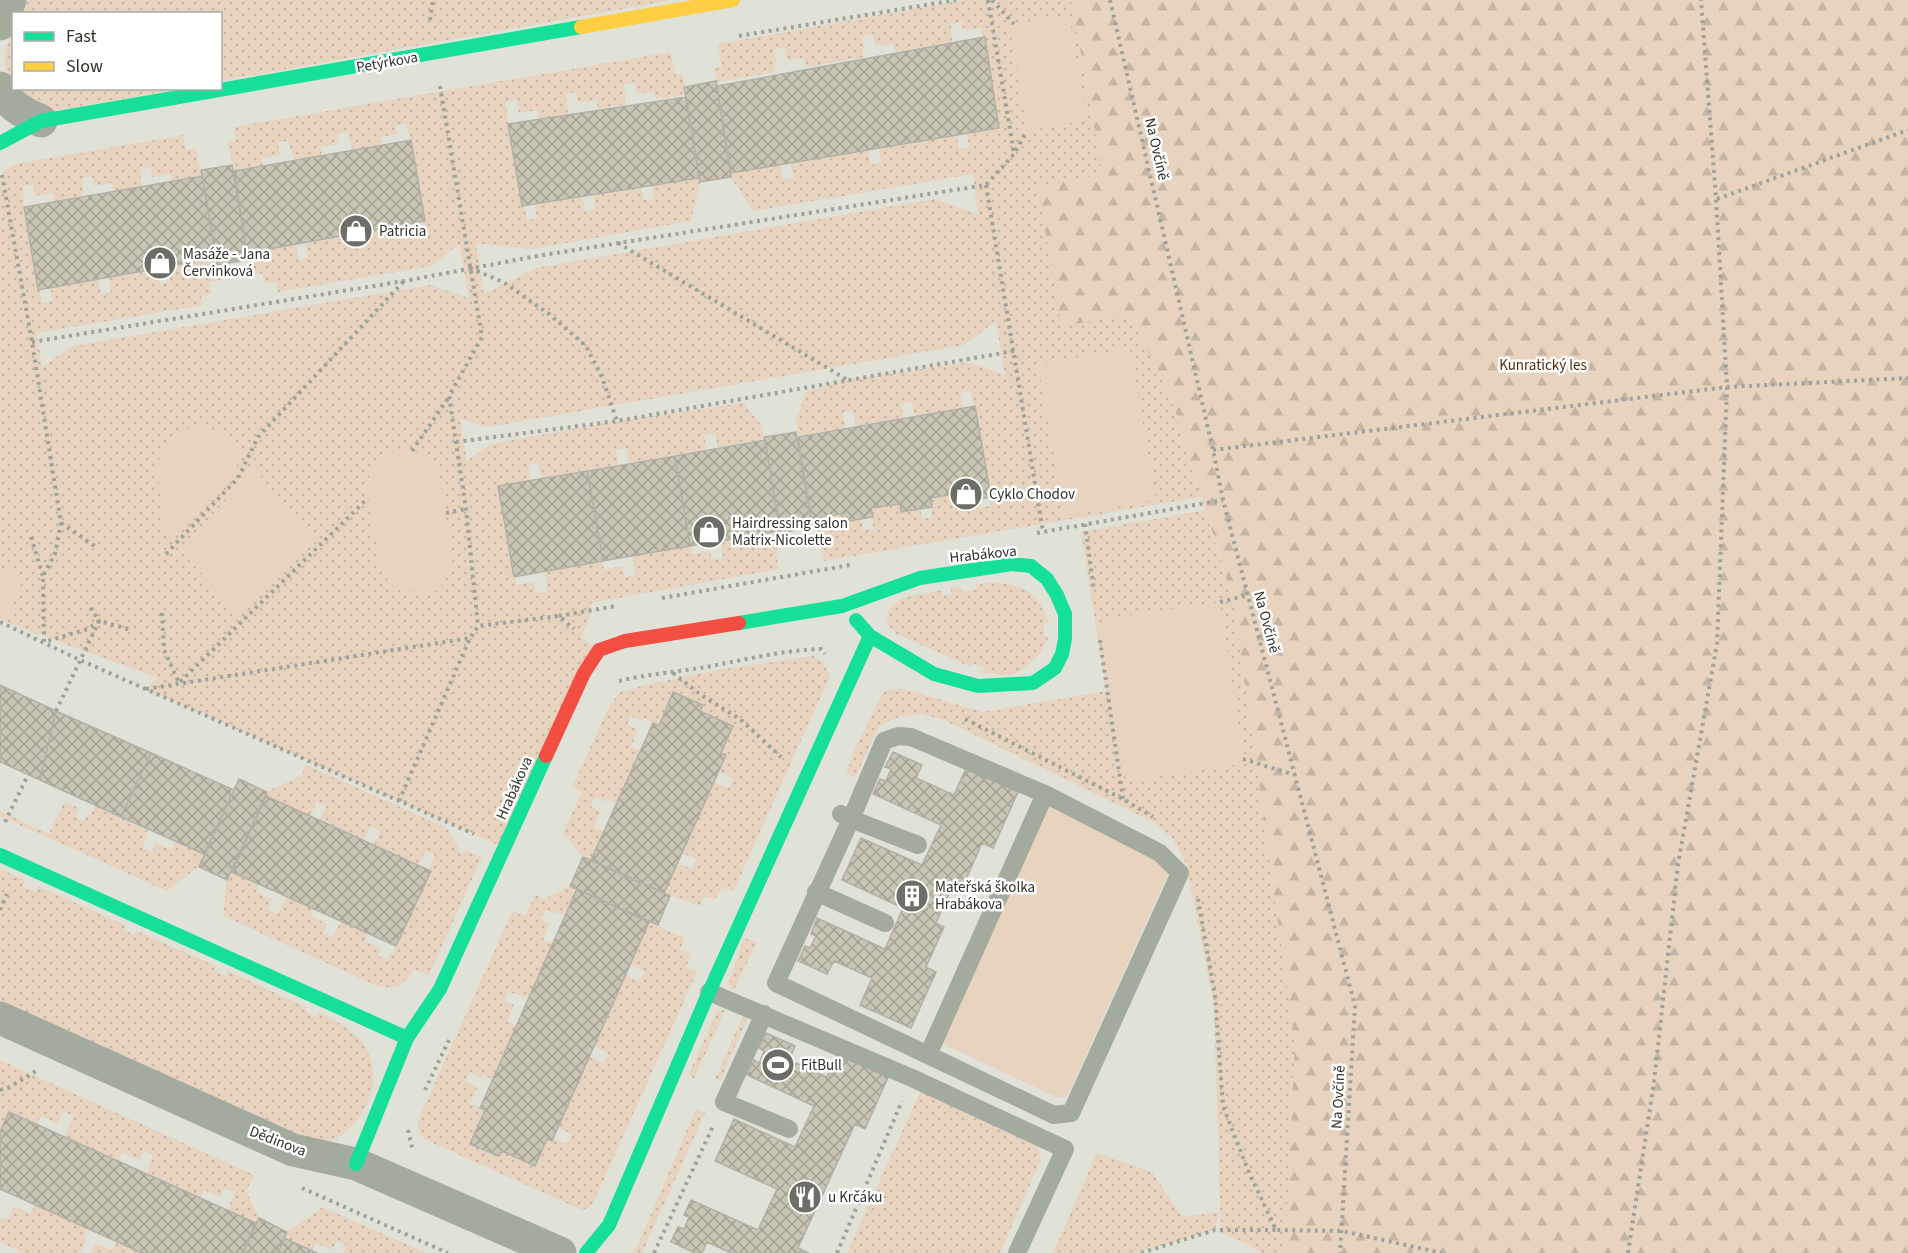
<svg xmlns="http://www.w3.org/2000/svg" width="1908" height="1253" font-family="'Source Sans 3',sans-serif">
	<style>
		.grass { fill: url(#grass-dots); fill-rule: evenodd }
		.forest { fill: url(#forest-firs) }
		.park { fill: #e8d3bf }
		.building { fill: url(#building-cross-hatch); stroke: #b1b0a8; stroke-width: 1.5 }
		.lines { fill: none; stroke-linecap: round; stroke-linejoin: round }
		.path { stroke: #9ea39a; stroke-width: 4; stroke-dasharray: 3 4.5; stroke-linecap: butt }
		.lane { stroke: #a3ab9f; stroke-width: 18 }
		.street { stroke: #a3ab9f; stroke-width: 33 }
		.fast { stroke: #16e098; stroke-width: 14 }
		.slow { stroke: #ffcf43; stroke-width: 14 }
		.jam { stroke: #f24e42; stroke-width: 14 }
		.labels { text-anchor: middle; stroke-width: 5; stroke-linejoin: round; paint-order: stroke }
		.street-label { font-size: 15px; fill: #2f3029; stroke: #fff }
		.poi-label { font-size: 15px; fill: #2f3029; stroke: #fff; text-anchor: start }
		.park-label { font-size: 15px; fill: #512b0a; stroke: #fff }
	</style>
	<defs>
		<pattern id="grass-dots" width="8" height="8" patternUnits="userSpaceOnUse" patternTransform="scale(1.5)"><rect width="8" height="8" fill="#e8d3bf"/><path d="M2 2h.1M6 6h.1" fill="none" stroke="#c7b5a4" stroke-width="1.8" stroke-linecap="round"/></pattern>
		<pattern id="forest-firs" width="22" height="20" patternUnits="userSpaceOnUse" patternTransform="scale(1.5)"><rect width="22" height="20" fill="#e8d3bf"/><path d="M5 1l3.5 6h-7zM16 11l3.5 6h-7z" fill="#c7b5a4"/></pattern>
		<pattern id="building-cross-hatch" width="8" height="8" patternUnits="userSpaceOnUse" patternTransform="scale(1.5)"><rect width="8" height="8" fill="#c9c5b4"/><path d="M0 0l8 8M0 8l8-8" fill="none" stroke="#a4a092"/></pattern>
	</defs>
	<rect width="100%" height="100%" fill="#e0e2d8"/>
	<path class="grass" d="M 28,0 L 672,0 L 221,81 L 220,14 L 20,14 Z
		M 964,0 L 1071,0 L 1103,175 L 1061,325 L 1130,314 L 1171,397 L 1201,497 L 824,561 C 821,546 813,533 811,519 L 841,513 L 861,518 L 863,530 L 873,529 L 872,508 L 900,503 L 920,508 L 922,519 L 932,517 L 931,498 L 959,493 L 978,498 L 980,508 L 990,506 L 989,487 L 976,406 L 973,406 L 971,391 L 960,393 L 963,408 L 915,416 L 912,402 L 901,403 L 904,418 L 856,426 L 853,411 L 843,413 L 845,428 L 798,436 L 796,419 L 806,392 L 847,380 L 968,362 L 1005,375 L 996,321 L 964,345 L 488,427 L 460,419 L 467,461 L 490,444 L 617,421 L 743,403 L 762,426 L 764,439 L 718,447 L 715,433 L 704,435 L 707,450 L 629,463 L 627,448 L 616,450 L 619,465 L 541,478 L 538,463 L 528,465 L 530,480 L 498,486 L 516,585 L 534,582 L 536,593 L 547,592 L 545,571 L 602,561 L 604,570 L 622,566 L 625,577 L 635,575 L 633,556 L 691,545 L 692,554 L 710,551 L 712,560 L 723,558 L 721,540 L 780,531 L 781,532 L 776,552 L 779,569 L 591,603 L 590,617 L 581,638 L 599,650 L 505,848 L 146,689 L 158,678 L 0,620 L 0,617 L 5,619 L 23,578 L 0,567 L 0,176 L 9,167 L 16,164 L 183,135 L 186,150 L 196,148 L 202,177 L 172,182 L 170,174 L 152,177 L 151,167 L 140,169 L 142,187 L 113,192 L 112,183 L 94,186 L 92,176 L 82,178 L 83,197 L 54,202 L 53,193 L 35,196 L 33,184 L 23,186 L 24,198 L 23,198 L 37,288 L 39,288 L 42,303 L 53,301 L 50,287 L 98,279 L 101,294 L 111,292 L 109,277 L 157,269 L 160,284 L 170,282 L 168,267 L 216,259 L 221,280 L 209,282 L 211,294 L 201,296 L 203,305 L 37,333 L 42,367 L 73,346 L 430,285 L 469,298 L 459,244 L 431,266 L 278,292 L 276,282 L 265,284 L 262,273 L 251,275 L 248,253 L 296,245 L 299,260 L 308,258 L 306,243 L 354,235 L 357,249 L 367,248 L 365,233 L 413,224 L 416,239 L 425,238 L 423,222 L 425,221 L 409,132 L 408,132 L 406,123 L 396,125 L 397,134 L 380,137 L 381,146 L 353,151 L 347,132 L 337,134 L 339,144 L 321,147 L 322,156 L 294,161 L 288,141 L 278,142 L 280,155 L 262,158 L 263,167 L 234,171 L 228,143 L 236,141 L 233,127 L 671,52 L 675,75 L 683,74 L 686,95 L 656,99 L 654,91 L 637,94 L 635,83 L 624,85 L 626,104 L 598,109 L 596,100 L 578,103 L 576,92 L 566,94 L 568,114 L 539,119 L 537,110 L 519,113 L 517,100 L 506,102 L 508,124 L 522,205 L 524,206 L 527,220 L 537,218 L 534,204 L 582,196 L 585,211 L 595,209 L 593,194 L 641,186 L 644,200 L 654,199 L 652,184 L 700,176 L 700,182 L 691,221 L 532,249 L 476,243 L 484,294 L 536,268 L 934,199 L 978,214 L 973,174 L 753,211 L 731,177 L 731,173 L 780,165 L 783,180 L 793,178 L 791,163 L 868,149 L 871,165 L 881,163 L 879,148 L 956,134 L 959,149 L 969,148 L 967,132 L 999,126 L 981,28 L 963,30 L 962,22 L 951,23 L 952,42 L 895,52 L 893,43 L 875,46 L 873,34 L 863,36 L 864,48 L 862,49 L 864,57 L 806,67 L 804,58 L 787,61 L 785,48 L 774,49 L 776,63 L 774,64 L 775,72 L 717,82 L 714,69 L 722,67 L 718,44 ZM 251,466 L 240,615 L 180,550 L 241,484 Z
		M 13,29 L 13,85 C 0,59 3,55 13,29 Z
		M 16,89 L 179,89 L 46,112 Z
		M 1205,510 L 1234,602 L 1295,1045 L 1285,1253 L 1261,1253 L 1249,1245 L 1221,1233 L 1214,1005 L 1186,863 L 1173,839 L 1155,823 L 944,720 L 922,714 L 901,716 L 879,726 L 855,778 L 846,773 L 855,749 L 883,693 C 890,687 898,688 908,690 L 982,712 L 1106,691 L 1081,532 ZM 1220,603 L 1243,759 L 1240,764 L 1124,776 L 1120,772 L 1100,633 Z
		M 993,582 C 1027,586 1036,591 1049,623 L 1044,623 L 1044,636 L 1049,636 C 1042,653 1031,668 1012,674 C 1004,676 991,673 982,673 L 984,668 L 973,663 L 971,667 L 897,634 L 886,623 L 890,607 L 903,598 L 942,590 L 943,596 L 952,594 L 950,588 L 961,587 L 963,592 L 977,589 L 976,585 Z
		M 813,656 L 822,660 L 830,676 L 733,892 L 722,887 L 715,900 L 704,896 L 700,906 L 664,893 L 678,863 L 692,869 L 696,859 L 682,853 L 714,782 L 728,788 L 733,778 L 719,772 L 726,755 L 721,753 L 733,725 L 700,711 L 702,705 L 674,692 L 659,726 L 644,718 L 642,721 L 631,716 L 627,725 L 638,730 L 631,746 L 640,750 L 617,804 L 607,799 L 606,802 L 595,797 L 590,806 L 601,811 L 594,827 L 604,832 L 591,860 L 583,857 L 563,833 L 582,792 L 572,787 L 608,709 L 619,693 L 643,685 L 718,670 Z
		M 306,765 L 447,828 L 462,854 L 464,850 L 482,857 L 429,975 L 414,969 C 402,986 399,990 377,986 L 223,916 L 227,879 L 232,871 L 259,884 L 256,892 L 272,899 L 268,910 L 277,914 L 288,896 L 314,908 L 311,916 L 327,924 L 323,933 L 332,937 L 342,921 L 368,933 L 365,941 L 381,948 L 378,956 L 387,960 L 391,953 L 393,953 L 431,871 L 429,869 L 435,855 L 425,851 L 419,865 L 374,845 L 380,831 L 371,826 L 364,840 L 320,820 L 326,806 L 317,802 L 310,816 L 266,795 L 268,791 L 301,776 Z
		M 64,802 L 79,808 L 75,817 L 84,821 L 88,813 L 91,814 L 95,805 L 148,829 L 143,848 L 152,852 L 156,843 L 172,850 L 176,842 L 204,854 L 199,866 L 167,891 L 0,816 L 0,811 L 49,834 Z
		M 0,869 L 25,880 L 23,886 L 35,892 L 38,886 L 125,925 L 124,930 L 135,935 L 137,931 L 216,966 L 214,971 L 225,976 L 228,971 L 306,1007 L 305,1011 L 316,1017 L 318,1012 C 338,1021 358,1032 368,1052 C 383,1083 364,1125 334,1140 C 328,1142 318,1141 311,1142 L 0,1007 Z
		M 570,886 L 577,889 L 565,916 L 556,912 L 555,914 L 545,910 L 541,919 L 550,924 L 543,940 L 553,944 L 528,998 L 509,992 L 504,1001 L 514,1005 L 507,1021 L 516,1025 L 492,1079 L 483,1075 L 482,1078 L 470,1072 L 465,1081 L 478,1087 L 470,1103 L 485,1110 L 470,1144 L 499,1156 L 502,1151 L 547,1139 L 552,1141 L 554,1138 L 567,1144 L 572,1134 L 558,1128 L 590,1057 L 603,1063 L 608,1053 L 594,1047 L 626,975 L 640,981 L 644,972 L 630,965 L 649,922 L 685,938 L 680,949 L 691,954 L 686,967 L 697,972 L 592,1206 L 582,1210 L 424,1139 C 419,1134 417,1128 418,1121 L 512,911 L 525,916 L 535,895 L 545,899 Z
		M 744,938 L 757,942 L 734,990 L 728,985 Z
		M 725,1010 L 694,1079 L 689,1074 L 717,1011 Z
		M 743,1016 L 748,1018 L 720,1081 L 715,1079 Z
		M 0,1060 L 254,1175 L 246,1191 L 259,1218 L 256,1223 L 228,1210 L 235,1192 L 225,1188 L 220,1197 L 204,1190 L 200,1198 L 146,1174 L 153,1155 L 144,1151 L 139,1160 L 122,1153 L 118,1161 L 65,1137 L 73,1116 L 63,1112 L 57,1124 L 41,1116 L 37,1124 L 9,1112 L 0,1132 Z
		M 921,1090 L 1033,1141 L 1039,1149 L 1041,1159 L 1000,1253 L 847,1253 Z
		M 696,1109 L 705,1113 L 642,1253 L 632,1253 L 637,1247 Z
		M 1097,1153 L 1152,1172 L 1182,1217 L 1219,1212 L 1215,1230 L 1135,1253 L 1053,1253 Z
		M 35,1205 L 88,1229 L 84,1238 L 86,1239 L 81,1253 L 23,1253 L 0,1242 L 0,1217 L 7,1220 L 14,1206 L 30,1214 Z
		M 323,1207 L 426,1253 L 343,1253 L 346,1245 L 337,1241 L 332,1250 L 316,1243 L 312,1251 L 284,1238 L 287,1232 Z
		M 116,1241 L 142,1253 L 91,1253 L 95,1243 L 112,1251 Z"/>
	<path class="forest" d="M 1071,0 L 1908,0 L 1908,1253 L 1285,1253 L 1295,1045 L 1234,602 L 1171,397 L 1130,315 L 1061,326 L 1038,187 L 1103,174 Z"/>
	<path class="park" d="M 1069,15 L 1087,120 L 1027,131 L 1009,25 Z
		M 1130,348 L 1156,500 L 1064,516 L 1038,364 Z
		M 198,427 C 223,428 226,437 241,456 L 233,475 L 172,539 L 164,531 L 157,466 L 161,452 L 167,441 L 180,431 Z
		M 412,451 L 429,457 L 439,476 L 453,559 L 448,576 L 437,591 L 417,593 L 394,587 L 382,573 L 368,498 L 369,477 L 379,459 L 394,452 Z
		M 251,465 L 315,542 L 240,615 L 180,550 L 241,484 Z
		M 0,567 L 24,578 L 5,620 L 0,617 Z
		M 1220,602 L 1243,759 L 1240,764 L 1130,781 L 1120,772 L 1100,633 L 1102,619 Z
		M 1049,806 L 1156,858 L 1168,874 L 1067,1097 L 1056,1097 L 943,1044 Z"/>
	<path class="building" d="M 985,37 L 999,128 L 731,173 L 717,86 Z
		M 716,81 L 731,177 L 700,182 L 684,87 Z
		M 686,97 L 699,178 L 522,206 L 508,124 Z
		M 411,140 L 425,221 L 247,253 L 234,171 Z
		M 232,165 L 248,260 L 217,265 L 201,170 Z
		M 202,176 L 216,258 L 38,290 L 24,207 Z
		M 975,406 L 991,497 L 960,502 L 958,493 L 931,498 L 932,507 L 901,512 L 900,504 L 871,508 L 873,517 L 843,522 L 841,514 L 811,519 L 798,437 Z
		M 796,432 L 812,527 L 781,533 L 764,437 Z
		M 765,440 L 780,531 L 690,546 L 675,456 Z
		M 675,456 L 690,546 L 603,561 L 587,471 Z
		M 587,471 L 603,561 L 514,577 L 498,486 Z
		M 0,685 L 56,711 L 40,780 L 0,762 Z
		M 673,692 L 703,705 L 700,711 L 733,726 L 721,753 L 726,755 L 664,893 L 591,860 L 653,723 L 659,726 Z
		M 56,711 L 151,753 L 121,817 L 40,780 Z
		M 893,752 L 922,765 L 916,778 L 954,795 L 966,768 L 1018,792 L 993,848 L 982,843 L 964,884 L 955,880 L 936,923 L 944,927 L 926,967 L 936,972 L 911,1028 L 860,1005 L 872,978 L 834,961 L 827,974 L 798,961 L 805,946 L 810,948 L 816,936 L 811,934 L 817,918 L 885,949 L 903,908 L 842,880 L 861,838 L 922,865 L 941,825 L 873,794 L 880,779 L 886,781 L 891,769 L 885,767 Z
		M 151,753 L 234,790 L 204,854 L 121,817 Z
		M 239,779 L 267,792 L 227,880 L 199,867 Z
		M 266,796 L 431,871 L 396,946 L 232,872 Z
		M 583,857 L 670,896 L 658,925 L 570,886 Z
		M 577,889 L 649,922 L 552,1141 L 547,1139 L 535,1166 L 502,1151 L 499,1156 L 470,1144 L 485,1110 L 480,1108 Z
		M 766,1033 L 795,1046 L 789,1060 L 827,1077 L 839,1050 L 890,1073 L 865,1129 L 855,1124 L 798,1248 L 809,1253 L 731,1253 L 707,1242 L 702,1253 L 695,1253 L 671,1242 L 678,1227 L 684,1229 L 689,1217 L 684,1215 L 691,1200 L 758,1230 L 777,1189 L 715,1161 L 734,1119 L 795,1147 L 814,1106 L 747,1075 L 754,1060 L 759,1063 L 764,1051 L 759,1048 Z
		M 9,1112 L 256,1223 L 242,1253 L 142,1253 L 0,1189 L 0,1132 Z
		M 259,1218 L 287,1232 L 278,1253 L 243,1253 Z
		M 284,1238 L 317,1253 L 278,1253 Z"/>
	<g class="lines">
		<path class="path" d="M 988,0 L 1014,153
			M 992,0 L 1014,24
			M 1110,0 L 1213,450 L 1223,500 L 1355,1006 L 1340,1253
			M 430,20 L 433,0
			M 739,36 L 956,0
			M 440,86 L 482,337 L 449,396 L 466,509 L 478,626
			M 2,175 L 32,342 L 61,523 L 55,554 L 43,576 L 44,642 L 88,629 L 99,621 L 132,630
			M 986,185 L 1043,532
			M 1717,199 L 1908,130
			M 618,243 L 846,379
			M 470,268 L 503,282 L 549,314 L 586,346 L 602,377 L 617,421
			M 32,342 L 404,281 L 537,256 L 986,185 L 1014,154 L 1027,131
			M 456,442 L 617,421 L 1014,351
			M 1213,450 L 1727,387 L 1908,378
			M 412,451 L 449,397
			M 446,513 L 466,509
			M 61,523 L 96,547
			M 1085,524 L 1094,591
			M 1037,533 L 1223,500
			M 31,537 L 43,576
			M 166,554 L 238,478 L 258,437 L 404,281
			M 662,598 L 850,565
			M 1220,602 L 1248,595
			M 162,613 L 164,650 L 179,683 L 368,498
			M 559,616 L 616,606
			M 0,622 L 80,660 L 474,834
			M 1100,640 L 1123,799
			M 673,673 L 701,695 L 740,719 L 781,757
			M 619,681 C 647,674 677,672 706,667 C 744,660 783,650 821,649 L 825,654
			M 146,689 L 470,638 L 478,626 L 559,616 L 574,629
			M 56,711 L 99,621 L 90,607
			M 965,719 L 1123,799 L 1153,817
			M 1243,759 L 1295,775
			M 399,801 L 470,638
			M 5,822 L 28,775
			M 1198,899 L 1215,995 L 1223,1106 L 1247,1168 L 1276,1230 L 1342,1231 L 1442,1253
			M 0,910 L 7,894
			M 0,1090 L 10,1087 L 36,1071
			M 425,1090 L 449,1040
			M 408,1130 L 413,1152
			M 302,1188 L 448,1253
			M 654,1253 L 714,1124
			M 837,1253 L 902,1101
			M 1141,1253 L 1215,1230 L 1276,1230
			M 1628,1253 L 1654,1082 L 1678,864 L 1717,644 L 1727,387 L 1716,199 L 1701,0"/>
		<path class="lane" d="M 841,814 L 851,819 L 776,983 L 928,1055 L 1045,794 L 911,737 L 898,736 L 884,741 L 851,819 L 918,845
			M 816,892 L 885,923
			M 709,992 L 912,1078 L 1065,1149 L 1017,1253
			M 764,1014 L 724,1102 L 789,1129
			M 928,1055 L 1054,1115 L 1071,1113 L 1180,873 L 1160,853 L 1045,794"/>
		<path class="street" d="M 0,24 L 10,0
			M 0,88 C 9,105 23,113 41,121
			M 0,1018 L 293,1150 L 356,1164 L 560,1253"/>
		<path class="fast" d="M 0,143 L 41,121 L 581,27
			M 739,623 L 842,606 L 920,578 L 1012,564 L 1031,566 L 1047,579 L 1057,595 L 1065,614 L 1065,639 L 1062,654 L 1055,668 L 1033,683 L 978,686 L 934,674 L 870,636
			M 0,855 L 407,1038
			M 356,1164 L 407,1038 L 440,989 L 546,756
			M 586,1253 L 609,1225 L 709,992 L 870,636 L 856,620"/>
		<path class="slow" d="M 581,27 L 733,0"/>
		<path class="jam" d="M 546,756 L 584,673 L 599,650 L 625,641 L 739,623"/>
	</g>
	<defs>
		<symbol id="shop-disc" viewBox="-11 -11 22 22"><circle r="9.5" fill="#6d6e66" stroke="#fff"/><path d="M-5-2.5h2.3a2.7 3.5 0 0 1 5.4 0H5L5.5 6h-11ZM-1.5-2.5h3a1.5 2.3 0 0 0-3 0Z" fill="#fff"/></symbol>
		<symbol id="building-disc" viewBox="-11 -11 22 22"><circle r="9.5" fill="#6d6e66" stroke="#fff"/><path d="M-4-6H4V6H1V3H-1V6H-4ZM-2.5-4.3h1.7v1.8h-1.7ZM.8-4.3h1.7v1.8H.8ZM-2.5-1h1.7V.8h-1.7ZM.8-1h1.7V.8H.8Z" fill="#fff"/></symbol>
		<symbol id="stadium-disc" viewBox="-11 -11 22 22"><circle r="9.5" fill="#6d6e66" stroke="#fff"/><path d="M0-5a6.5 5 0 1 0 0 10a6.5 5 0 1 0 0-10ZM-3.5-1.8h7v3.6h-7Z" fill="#fff"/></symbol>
		<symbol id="restaurant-disc" viewBox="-11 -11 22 22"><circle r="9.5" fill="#6d6e66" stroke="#fff"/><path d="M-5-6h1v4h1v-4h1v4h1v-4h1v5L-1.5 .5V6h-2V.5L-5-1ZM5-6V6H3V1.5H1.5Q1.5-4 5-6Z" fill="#fff"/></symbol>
	</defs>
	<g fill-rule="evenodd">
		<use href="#shop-disc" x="337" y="212" width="38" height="38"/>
		<use href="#shop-disc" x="141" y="244" width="38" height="38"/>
		<use href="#shop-disc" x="947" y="475" width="38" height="38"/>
		<use href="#shop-disc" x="690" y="513" width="38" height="38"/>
		<use href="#building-disc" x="893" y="877" width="38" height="38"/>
		<use href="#stadium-disc" x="759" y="1046" width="38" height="38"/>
		<use href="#restaurant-disc" x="786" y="1178" width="38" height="38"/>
	</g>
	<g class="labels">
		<g class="street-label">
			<text transform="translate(387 62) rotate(-10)" y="5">Petýrkova</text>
			<text transform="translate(1157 149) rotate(77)" y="5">Na Ovčíně</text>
			<text transform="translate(983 554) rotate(-6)" y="5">Hrabákova</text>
			<text transform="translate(1267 622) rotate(75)" y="5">Na Ovčíně</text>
			<text transform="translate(514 788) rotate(-66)" y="5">Hrabákova</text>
			<text transform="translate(1338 1097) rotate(-87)" y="5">Na Ovčíně</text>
			<text transform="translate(278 1141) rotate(21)" y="5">Dědinova</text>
		</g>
		<g class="poi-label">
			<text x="379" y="236">Patricia</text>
			<text x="183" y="259">Masáže - Jana<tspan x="183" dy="17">Červinková</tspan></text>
			<text x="989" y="499">Cyklo Chodov</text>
			<text x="732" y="528">Hairdressing salon<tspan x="732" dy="17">Matrix-Nicolette</tspan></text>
			<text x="935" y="892">Mateřská školka<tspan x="935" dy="17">Hrabákova</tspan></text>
			<text x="801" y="1070">FitBull</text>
			<text x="828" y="1202">u Krčáku</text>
		</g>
		<g class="park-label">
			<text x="1543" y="370">Kunratický les</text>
		</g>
	</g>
	<rect x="12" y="12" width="210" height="78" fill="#ffffff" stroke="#acaca9" stroke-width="1.5"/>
	<rect x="24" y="32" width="30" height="9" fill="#16e098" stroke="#acaca9" stroke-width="1.5"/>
	<text x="66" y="42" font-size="18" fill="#2f3029">Fast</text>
	<rect x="24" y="62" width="30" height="9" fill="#ffcf43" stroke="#acaca9" stroke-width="1.5"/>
	<text x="66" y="72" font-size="18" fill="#2f3029">Slow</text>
</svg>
